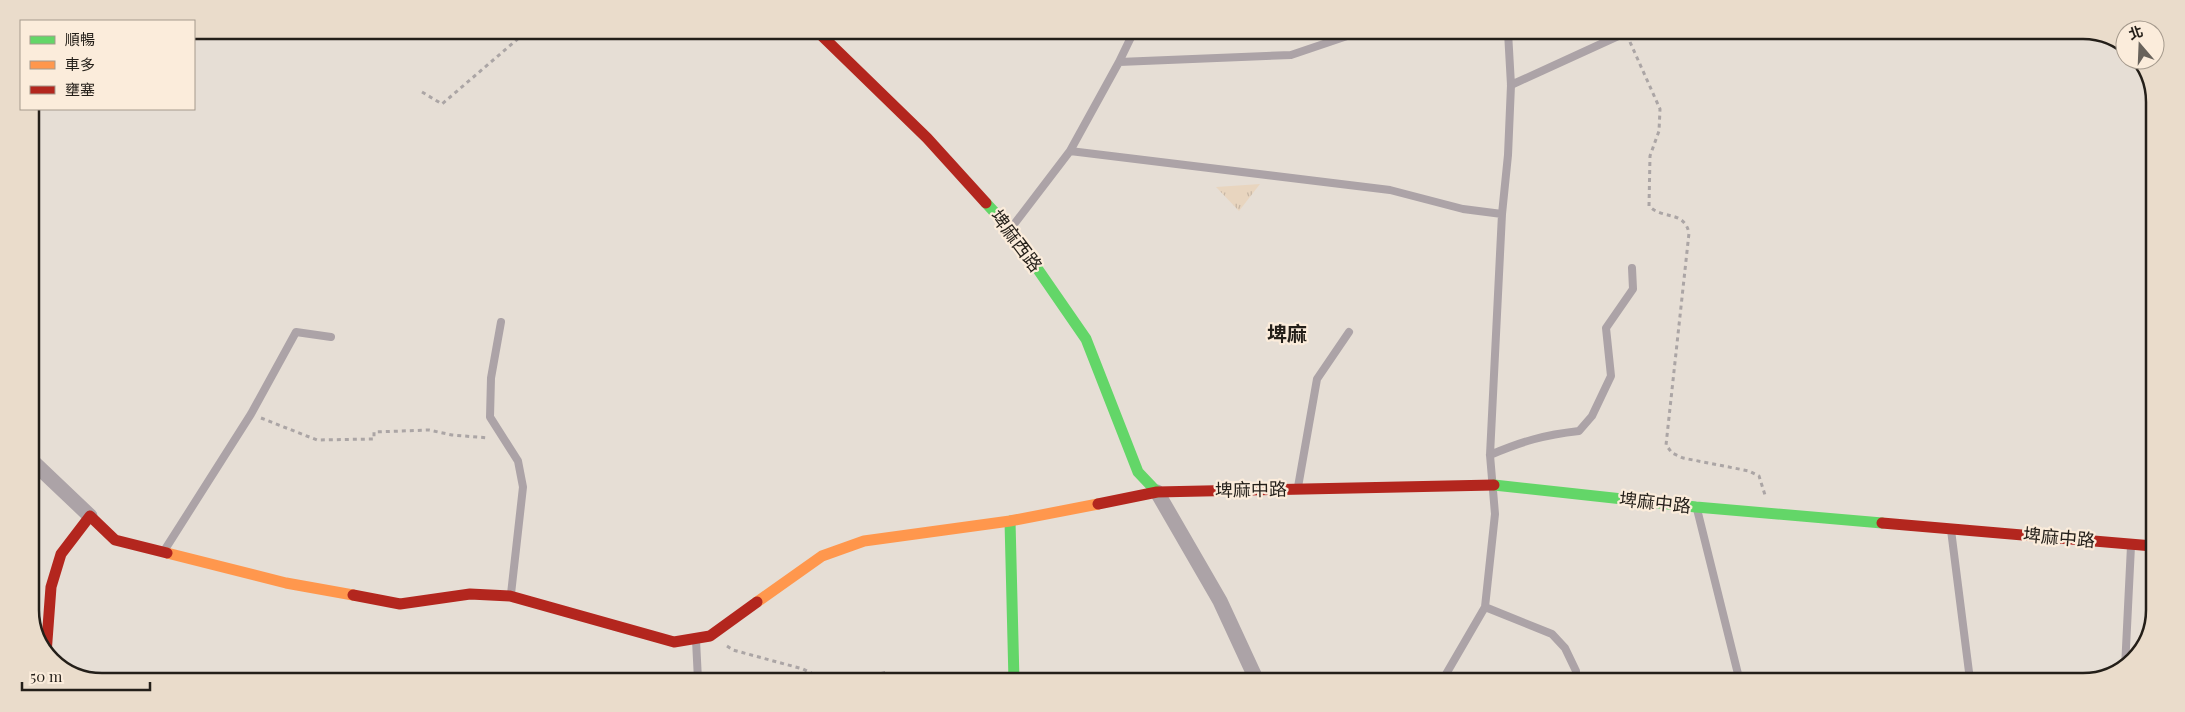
<svg xmlns="http://www.w3.org/2000/svg" width="2185" height="712" font-family="'Playfair Display','Noto Sans TC',serif">
	<style>
		.park { fill: url(#park-tufts) }
		.lines { fill: none; stroke-linecap: round; stroke-linejoin: round }
		.path { stroke: #aba5a5; stroke-width: 3; stroke-dasharray: 4 4; stroke-linecap: butt }
		.lane { stroke: #aca3a7; stroke-width: 8 }
		.street { stroke: #aca3a7; stroke-width: 15 }
		.fast { stroke: #63d668; stroke-width: 11 }
		.slow { stroke: #ff974d; stroke-width: 11 }
		.jam { stroke: #b3261e; stroke-width: 11 }
		.labels { text-anchor: middle; stroke-width: 4.5; stroke-linejoin: round; paint-order: stroke }
		.street-label { font-size: 18px; fill: #241f19; stroke: #fbecdb }
		.quarter-label { font-size: 20px; font-weight: bold; fill: #241f19; stroke: #fbecdb }
		.rim { fill: none; stroke: #241f19; stroke-width: 2.5 }
	</style>
	<defs>
		<pattern id="park-tufts" width="24" height="20" patternUnits="userSpaceOnUse" patternTransform="scale(1.25)"><rect width="24" height="20" fill="#e8d5bf"/><path d="M3 7l-1-3M5 7V3M7 7l1-3M15 17l-1-3M17 17v-4M19 17l1-3" fill="none" stroke="#c7b6a4"/></pattern>
	</defs>
	<rect width="100%" height="100%" fill="#e6ded5"/>
	<path class="park" d="M 1260,184 L 1239,211 L 1216,187 Z"/>
	<g class="lines">
		<path class="path" d="M 1630,42 L 1660,109 L 1659,131 L 1650,156 L 1649,206 C 1663,220 1684,210 1689,233 L 1666,445 L 1672,453 L 1683,458 L 1749,471 L 1759,476 L 1765,495
			M 422,92 L 442,104 L 527,31
			M 261,418 L 317,440 L 374,439 L 374,432 L 429,430 L 452,435 L 489,438
			M 727,646 L 733,650 L 803,669 L 825,680
			M 850,680 L 888,672"/>
		<path class="lane" d="M 1119,62 L 1134,31
			M 1511,85 L 1627,32
			M 1070,151 L 1390,190 L 1463,209 L 1502,214
			M 1012,227 L 1070,151 L 1119,62 L 1291,55 L 1359,32
			M 501,322 L 491,378 L 490,417 L 518,461 L 523,487 L 511,594
			M 1490,455 C 1523,441 1544,435 1579,431 L 1592,416 L 1611,376 L 1606,328 L 1633,289 L 1632,268
			M 1298,487 L 1317,379 L 1349,332
			M 1697,509 L 1740,682
			M 1951,530 L 1970,680
			M 164,551 L 251,414 L 296,332 L 331,337
			M 1485,607 L 1552,634 L 1565,648 L 1576,671 L 1575,681
			M 696,640 L 698,680
			M 2125,668 L 2131,546
			M 1442,681 L 1485,607 L 1495,514 L 1490,455 L 1502,214 L 1508,155 L 1511,85 L 1508,32"/>
		<path class="street" d="M 30,459 L 90,516
			M 1157,492 L 1220,601 L 1257,681"/>
		<path class="fast" d="M 986,203 L 1010,229 L 1086,339 L 1138,472 L 1157,492
			M 1494,485 L 1696,507 L 1882,523
			M 1010,521 L 1014,681"/>
		<path class="slow" d="M 167,553 L 286,583 L 353,595
			M 757,602 L 822,556 L 864,541 L 1010,521 L 1098,504"/>
		<path class="jam" d="M 817,31 L 927,138 L 986,203
			M 1098,504 L 1157,492 L 1494,485
			M 1882,523 L 2153,546
			M 353,595 L 400,604 L 470,594 L 510,596 L 674,642 L 710,636 L 757,602
			M 46,654 L 51,587 L 61,554 L 90,516 L 115,540 L 167,553"/>
	</g>
	<g class="labels">
		<g class="street-label">
			<text transform="translate(1016 241) rotate(53)" y="6">埤麻西路</text>
			<text transform="translate(1251 490) rotate(-1)" y="6">埤麻中路</text>
			<text transform="translate(1655 503) rotate(6)" y="6">埤麻中路</text>
			<text transform="translate(2059 538) rotate(5)" y="6">埤麻中路</text>
		</g>
		<g class="quarter-label">
			<text x="1287" y="341">埤麻</text>
		</g>
	</g>
	<path d="M0 0H2185V712H0ZM102 39H2083A63 63 0 0 1 2146 102V610A63 63 0 0 1 2083 673H102A63 63 0 0 1 39 610V102A63 63 0 0 1 102 39Z" fill="#eadccb" fill-rule="evenodd"/>
	<path class="rim" d="M102 39H2083A63 63 0 0 1 2146 102V610A63 63 0 0 1 2083 673H102A63 63 0 0 1 39 610V102A63 63 0 0 1 102 39Z"/>
	<rect x="20" y="20" width="175" height="90" fill="#fbecdb" stroke="#a59a8d"/>
	<rect x="30" y="36" width="25" height="8" fill="#63d668" stroke="#a59a8d"/>
	<text x="65" y="45" font-size="15" fill="#241f19">順暢</text>
	<rect x="30" y="61" width="25" height="8" fill="#ff974d" stroke="#a59a8d"/>
	<text x="65" y="70" font-size="15" fill="#241f19">車多</text>
	<rect x="30" y="86" width="25" height="8" fill="#b3261e" stroke="#a59a8d"/>
	<text x="65" y="95" font-size="15" fill="#241f19">壅塞</text>
	<g transform="translate(2140 45) rotate(341)"><circle r="24" fill="#fbecdb" stroke="#a59a8d"/>
	<path d="M0-4L9 19L0 12L-9 19Z" fill="#68625b"/>
	<text y="-8" font-size="14" font-weight="bold" text-anchor="middle" fill="#241f19">北</text>
	</g>
	<path d="M22 682v8h128v-8" fill="none" stroke="#241f19" stroke-width="2.5"/>
	<text x="30" y="682" font-size="15" fill="#241f19" stroke="#fbecdb" stroke-width="4" paint-order="stroke">50 m</text>
</svg>
